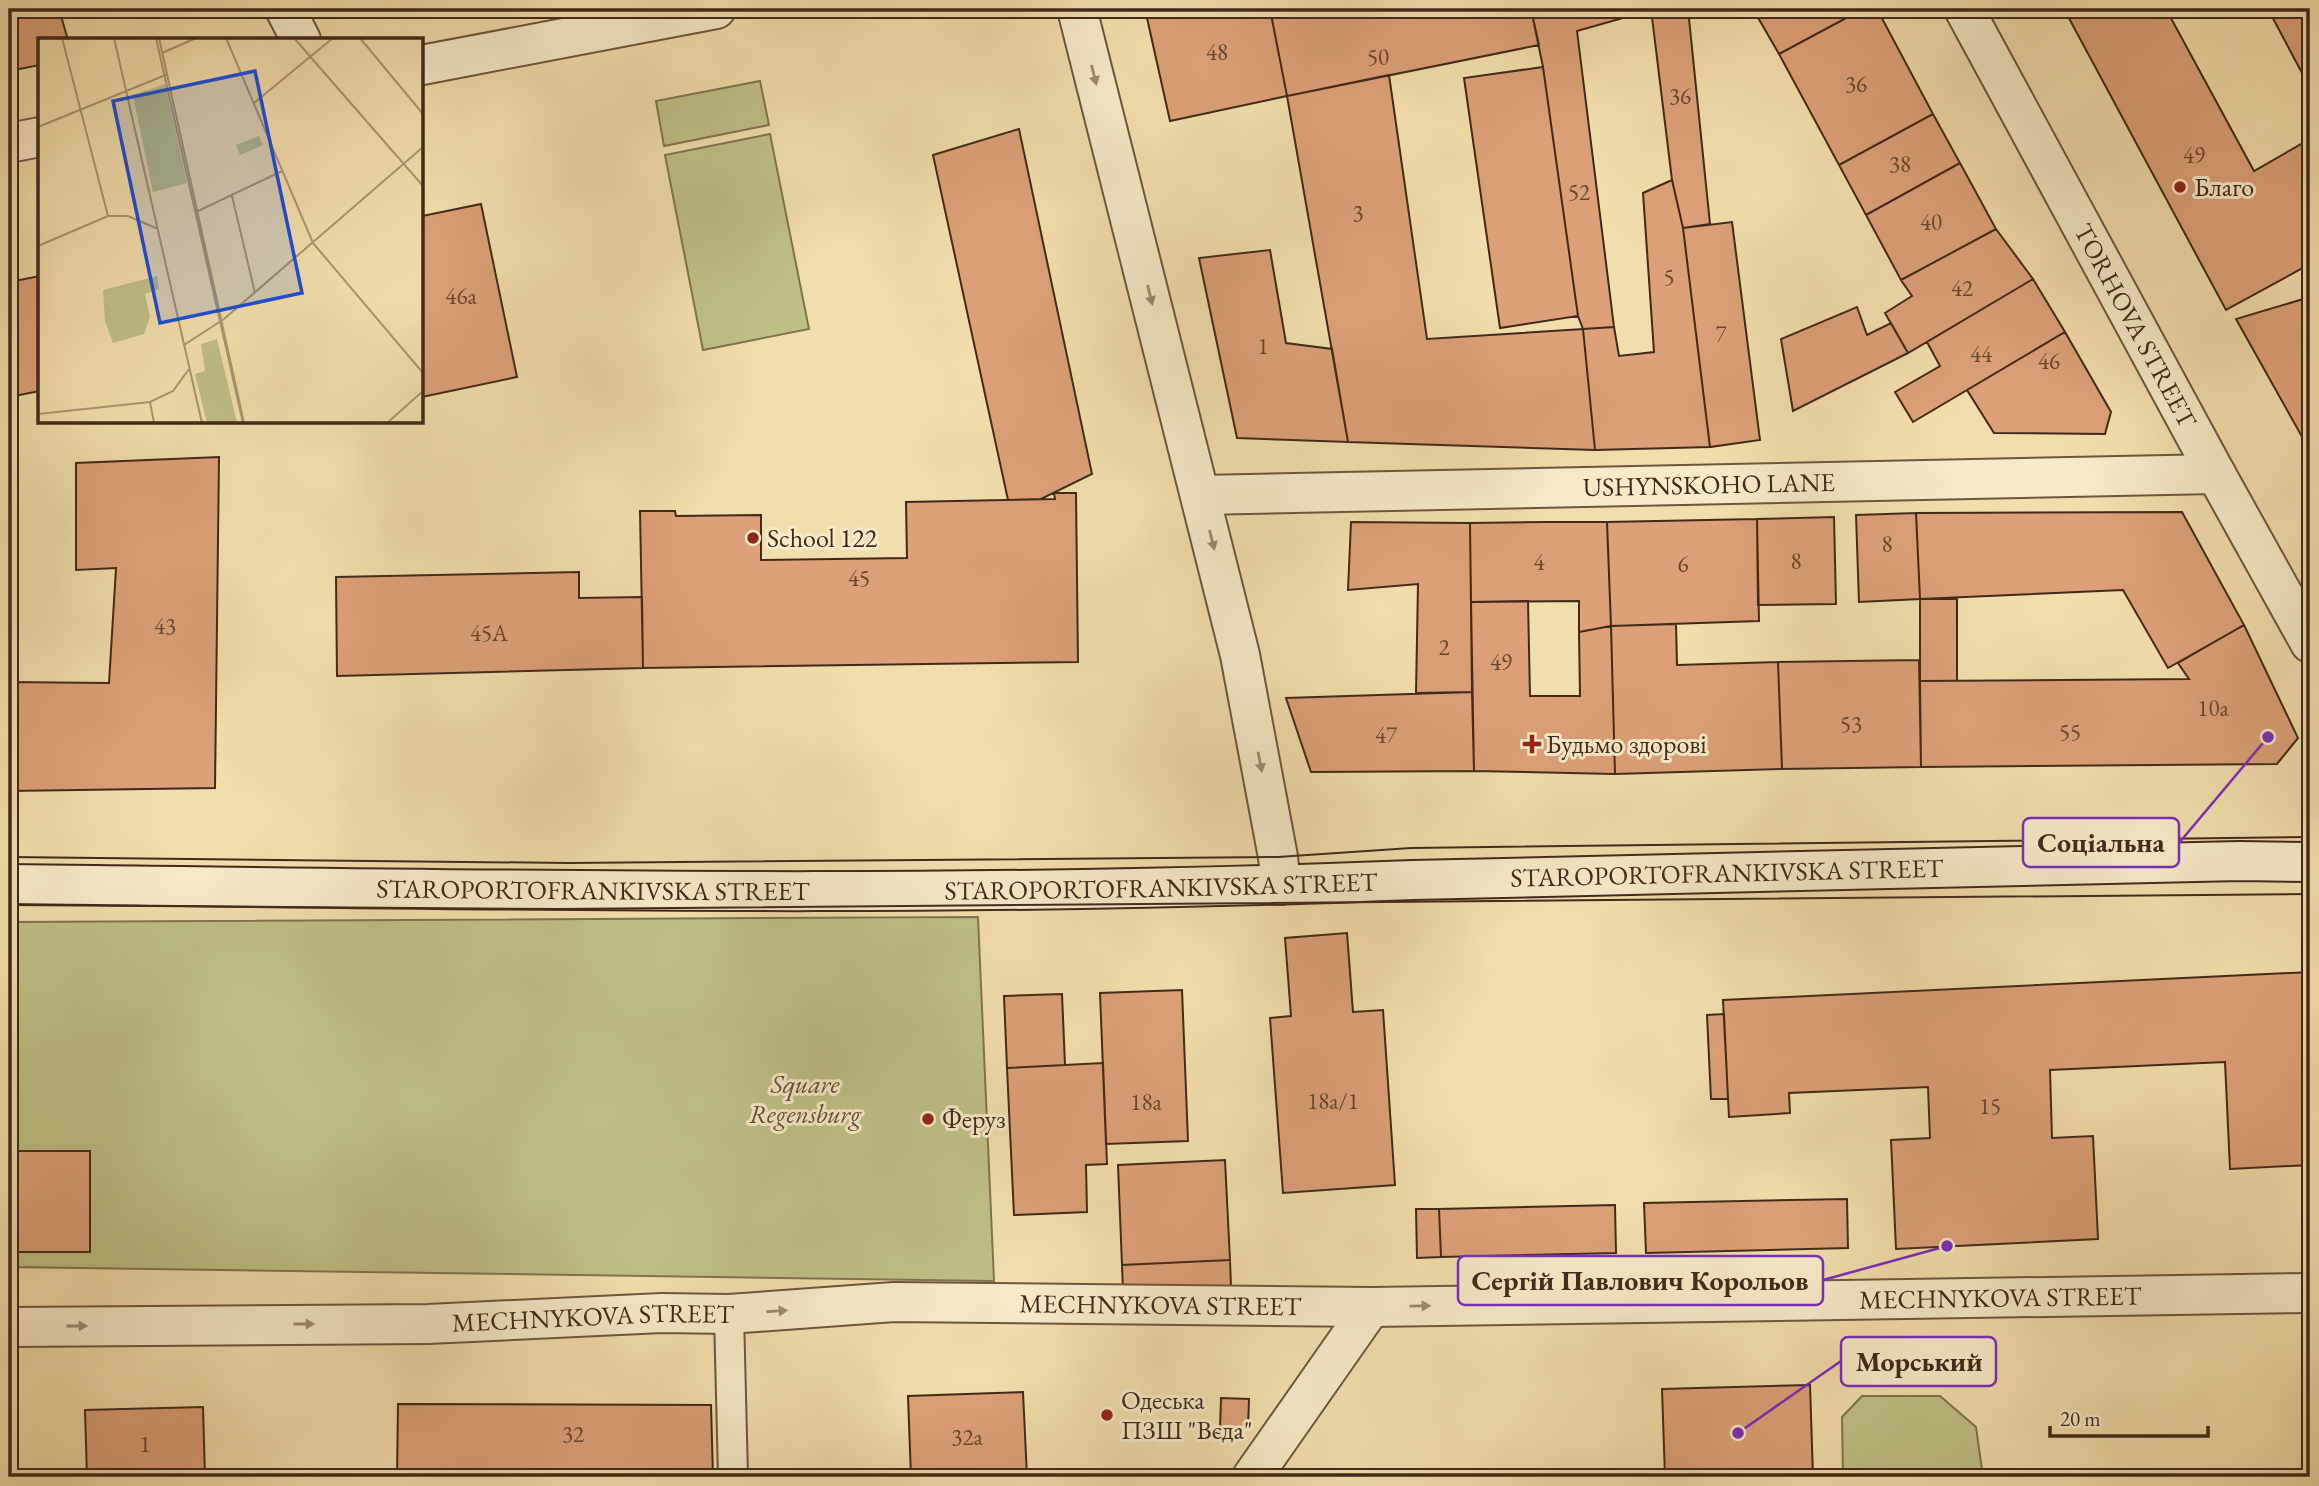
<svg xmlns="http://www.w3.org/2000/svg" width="2319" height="1486" font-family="'EB Garamond',serif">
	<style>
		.green { fill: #bfc086; stroke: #807450; stroke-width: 2 }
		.building { fill: #dda078; stroke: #41291b; stroke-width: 2 }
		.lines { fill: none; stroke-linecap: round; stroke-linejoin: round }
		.service-casing { stroke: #6d563f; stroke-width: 32 }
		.minor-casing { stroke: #6d563f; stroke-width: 42 }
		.secondary-casing { stroke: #41291b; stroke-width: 42 }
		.service { stroke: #f7eac9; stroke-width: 28 }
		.minor { stroke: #f7eac9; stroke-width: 38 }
		.secondary { stroke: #f7eac9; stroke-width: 38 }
		.tram { stroke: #41291b; stroke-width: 2 }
		.oneway { fill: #9c8a72 }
		.poi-dot { fill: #8f2418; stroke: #f7eac9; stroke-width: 2.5 }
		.labels { text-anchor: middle; stroke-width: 6; stroke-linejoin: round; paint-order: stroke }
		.number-label { font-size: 23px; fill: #684732 }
		.poi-label { font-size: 26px; fill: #41291b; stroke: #f7eac9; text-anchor: start }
		.street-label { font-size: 26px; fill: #41291b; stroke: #f7eac9 }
		.park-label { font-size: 26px; font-style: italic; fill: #604f36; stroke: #f7eac9 }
		.inset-road { fill: none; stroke: #ab9672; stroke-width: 2 }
		.view { fill: #1d4ed8; fill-opacity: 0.15; stroke: #1d4ed8; stroke-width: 3.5 }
		.inset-edge { fill: none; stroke: #41291b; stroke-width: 3.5 }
		.leader { fill: none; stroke: #7b2cbf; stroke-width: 2.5 }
		.callout-dot { fill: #7b2cbf; stroke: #f7eac9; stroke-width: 2.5 }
		.callout { fill: #f7eac9; stroke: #7b2cbf; stroke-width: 2.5 }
		.callout-label { font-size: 28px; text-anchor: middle; font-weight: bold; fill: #41291b }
	</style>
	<rect width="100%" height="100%" fill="#f2deac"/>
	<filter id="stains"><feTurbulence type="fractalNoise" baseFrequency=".00286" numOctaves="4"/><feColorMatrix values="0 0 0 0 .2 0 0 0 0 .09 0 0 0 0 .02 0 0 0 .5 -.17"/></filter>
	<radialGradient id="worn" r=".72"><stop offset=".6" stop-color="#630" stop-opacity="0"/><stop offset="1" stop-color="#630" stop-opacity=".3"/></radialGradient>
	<path class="green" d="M 760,81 L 769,125 L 664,146 L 656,101 Z
		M 770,134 L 809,329 L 703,350 L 665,155 Z
		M 978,917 L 994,1281 L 9,1267 L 9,922 Z
		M 1862,1396 L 1940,1396 L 1976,1427 L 1983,1477 L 1843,1477 L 1842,1417 Z"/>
	<path class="building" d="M 9,9 L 59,9 L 68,40 L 40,40 L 40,65 L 9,71 Z
		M 1145,9 L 1270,9 L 1287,96 L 1170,121 Z
		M 1270,9 L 1531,9 L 1539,45 L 1287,96 Z
		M 1531,9 L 1651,9 L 1651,10 L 1577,31 L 1614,327 L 1583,329 L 1578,316 L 1543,67 Z
		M 1651,9 L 1688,9 L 1710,224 L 1683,228 L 1672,180 Z
		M 1753,9 L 1863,9 L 1779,54 Z
		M 1863,9 L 1877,9 L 1933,114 L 1839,165 L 1779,54 Z
		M 2064,9 L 2166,9 L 2254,171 L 2310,139 L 2310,264 L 2226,310 Z
		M 2268,9 L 2310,9 L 2310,88 Z
		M 1543,67 L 1578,316 L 1500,328 L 1464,78 Z
		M 1389,75 L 1427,339 L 1583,329 L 1595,450 L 1348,442 L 1287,96 Z
		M 1933,114 L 1960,163 L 1866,215 L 1839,165 Z
		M 1019,129 L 1092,474 L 1041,499 L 1008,500 L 933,155 Z
		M 1960,163 L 1996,229 L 1901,280 L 1866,215 Z
		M 1672,180 L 1683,228 L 1710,447 L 1595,450 L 1583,329 L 1614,327 L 1619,356 L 1654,352 L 1643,193 Z
		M 481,204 L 517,377 L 422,397 L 422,216 Z
		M 1732,222 L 1760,440 L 1710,447 L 1683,228 Z
		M 1996,229 L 2033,279 L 1908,353 L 1885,313 L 1912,296 L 1901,280 Z
		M 1270,250 L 1286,343 L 1332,349 L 1348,442 L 1237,438 L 1199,258 Z
		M 40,276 L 40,391 L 9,397 L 9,282 Z
		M 2033,279 L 2065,332 L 1913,422 L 1895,392 L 1940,366 L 1927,342 Z
		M 2310,297 L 2310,451 L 2236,319 Z
		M 1857,307 L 1867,335 L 1891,323 L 1908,353 L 1793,411 L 1781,339 Z
		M 2065,332 L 2111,412 L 2105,434 L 1994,433 L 1967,390 Z
		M 219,457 L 215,788 L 9,791 L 9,682 L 109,683 L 116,568 L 76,570 L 76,463 Z
		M 1054,493 L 1076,493 L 1078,662 L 643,668 L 640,511 L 675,511 L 676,516 L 761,515 L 761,560 L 907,558 L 906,502 L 1055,499 Z
		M 2182,512 L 2244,625 L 2168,668 L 2123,590 L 1920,599 L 1916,513 Z
		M 1916,513 L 1920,599 L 1859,602 L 1856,515 Z
		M 1834,517 L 1836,604 L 1758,605 L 1757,519 Z
		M 1757,519 L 1759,621 L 1611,626 L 1607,522 Z
		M 1351,522 L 1470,523 L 1472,692 L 1416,693 L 1418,584 L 1348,590 Z
		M 1544,522 L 1607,522 L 1611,626 L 1579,632 L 1579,601 L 1471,602 L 1470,523 Z
		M 579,572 L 579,598 L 642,597 L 643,668 L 337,676 L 336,577 Z
		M 1920,599 L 1957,599 L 1957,681 L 1920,681 Z
		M 1528,601 L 1530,696 L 1580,696 L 1579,632 L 1611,626 L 1615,774 L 1474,771 L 1471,602 Z
		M 1676,624 L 1677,665 L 1778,662 L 1782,769 L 1615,774 L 1611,626 Z
		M 2244,625 L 2298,738 L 2277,764 L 1921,767 L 1920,681 L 2189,679 L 2178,663 Z
		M 1919,660 L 1921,767 L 1782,769 L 1778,662 Z
		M 1472,692 L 1474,771 L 1311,772 L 1286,698 Z
		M 1347,933 L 1353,1012 L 1383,1010 L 1395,1185 L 1283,1193 L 1270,1018 L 1291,1016 L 1285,938 Z
		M 2310,972 L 2310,1165 L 2230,1169 L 2225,1062 L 2050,1070 L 2052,1138 L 2093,1136 L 2098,1239 L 1896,1249 L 1891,1140 L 1930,1138 L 1928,1087 L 1789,1093 L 1790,1113 L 1729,1117 L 1723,1000 Z
		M 1182,990 L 1188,1141 L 1106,1144 L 1100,993 Z
		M 1062,994 L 1065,1065 L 1007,1068 L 1004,996 Z
		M 1724,1014 L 1728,1099 L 1711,1099 L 1707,1015 Z
		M 1103,1063 L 1107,1164 L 1086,1165 L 1087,1212 L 1014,1215 L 1007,1068 Z
		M 14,1151 L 90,1151 L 90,1252 L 14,1252 Z
		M 1225,1160 L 1230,1260 L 1122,1265 L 1118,1165 Z
		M 1847,1199 L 1848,1248 L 1646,1253 L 1644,1203 Z
		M 1615,1205 L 1616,1253 L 1441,1257 L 1439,1209 Z
		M 1416,1209 L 1439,1209 L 1441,1257 L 1417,1258 Z
		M 1230,1260 L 1231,1287 L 1123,1292 L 1122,1265 Z
		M 1810,1385 L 1813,1477 L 1665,1477 L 1662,1389 Z
		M 1023,1392 L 1027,1477 L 911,1477 L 908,1396 Z
		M 1221,1398 L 1249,1399 L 1248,1429 L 1220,1428 Z
		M 398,1404 L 711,1405 L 713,1477 L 397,1477 Z
		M 203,1407 L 205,1477 L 87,1477 L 85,1410 Z"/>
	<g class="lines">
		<defs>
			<path id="service" d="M 729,1314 L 733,1477"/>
			<g id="minor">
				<path d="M 285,9 L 301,40"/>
				<path d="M 1077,9 L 1240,655 L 1278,857 L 1281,885"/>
				<path id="s1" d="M 1964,9 L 2216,474 L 2310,643"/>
				<path d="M 422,65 L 716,9"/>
				<path d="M 9,143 L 40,137"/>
				<path id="s2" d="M 1201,495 L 2216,474"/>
				<path id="s3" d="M 9,1327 L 428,1324 L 662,1313 L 729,1314 L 894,1302 L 1371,1307 L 2310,1293"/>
				<path d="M 1252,1477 L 1371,1307"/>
			</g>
			<g id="secondary">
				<path id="s4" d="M 9,884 C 477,889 945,899 1413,880 L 2240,861 L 2310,862"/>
			</g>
		</defs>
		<use href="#service" class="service-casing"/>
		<use href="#minor" class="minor-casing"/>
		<use href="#secondary" class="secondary-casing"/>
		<use href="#service" class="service"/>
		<use href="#minor" class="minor"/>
		<use href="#secondary" class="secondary"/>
		<path class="tram" d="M 9,857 L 568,863 L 1278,857 L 1411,848 L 2310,837
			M 9,905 L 557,909 L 2310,894"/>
	</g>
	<defs><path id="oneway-solid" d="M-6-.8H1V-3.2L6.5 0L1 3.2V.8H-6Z" transform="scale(1.75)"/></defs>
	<g class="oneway">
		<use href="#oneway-solid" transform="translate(1094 75) rotate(76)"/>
		<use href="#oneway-solid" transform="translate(1150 295) rotate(76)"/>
		<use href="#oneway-solid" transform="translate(1212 540) rotate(76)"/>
		<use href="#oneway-solid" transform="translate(1260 762) rotate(79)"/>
		<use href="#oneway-solid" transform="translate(1420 1306) rotate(-1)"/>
		<use href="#oneway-solid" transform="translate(777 1311) rotate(-4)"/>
		<use href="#oneway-solid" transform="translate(304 1324)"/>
		<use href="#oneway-solid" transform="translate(77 1326)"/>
	</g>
	<g class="poi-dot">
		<circle cx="2180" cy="187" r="7"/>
		<circle cx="753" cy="538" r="7"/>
		<path d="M1528.5 733.5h7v7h7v7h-7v7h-7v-7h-7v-7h7z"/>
		<circle cx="928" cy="1119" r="7"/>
		<circle cx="1107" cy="1415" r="7"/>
	</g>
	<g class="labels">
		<g class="number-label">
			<text x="1217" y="60">48</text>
			<text x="1378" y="65">50</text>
			<text x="1856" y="92">36</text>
			<text x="1680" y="104">36</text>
			<text x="2194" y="163">49</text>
			<text x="1900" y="172">38</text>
			<text x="1579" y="200">52</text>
			<text x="1358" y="221">3</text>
			<text x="1931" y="230">40</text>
			<text x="1669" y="285">5</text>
			<text x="1962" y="296">42</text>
			<text x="461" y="304">46а</text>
			<text x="1721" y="342">7</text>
			<text x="1263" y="354">1</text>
			<text x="1981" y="362">44</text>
			<text x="2049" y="369">46</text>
			<text x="1887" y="552">8</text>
			<text x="1796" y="569">8</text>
			<text x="1539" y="570">4</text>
			<text x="1683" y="572">6</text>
			<text x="859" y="586">45</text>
			<text x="165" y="634">43</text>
			<text x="489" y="641">45А</text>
			<text x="1444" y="655">2</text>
			<text x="1501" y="670">49</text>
			<text x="2213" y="716">10а</text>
			<text x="1851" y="732">53</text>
			<text x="2070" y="740">55</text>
			<text x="1386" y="743">47</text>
			<text x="1333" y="1109">18а/1</text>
			<text x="1146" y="1110">18а</text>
			<text x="1990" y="1114">15</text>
			<text x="573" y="1442">32</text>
			<text x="967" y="1445">32а</text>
			<text x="145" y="1452">1</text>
		</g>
		<g class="poi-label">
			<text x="2194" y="196">Благо</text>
			<text x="767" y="547">School 122</text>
			<text x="1546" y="753">Будьмо здорові</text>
			<text x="942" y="1128">Феруз</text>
			<text x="1121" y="1409">Одеська<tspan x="1121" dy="30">ПЗШ "Вєда"</tspan></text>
		</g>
		<g class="street-label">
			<text dy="9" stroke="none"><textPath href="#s1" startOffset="360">TORHOVA STREET</textPath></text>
			<text dy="9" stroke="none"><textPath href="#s2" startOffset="508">USHYNSKOHO LANE</textPath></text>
			<text dy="9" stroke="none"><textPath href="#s4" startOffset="1718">STAROPORTOFRANKIVSKA STREET</textPath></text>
			<text dy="9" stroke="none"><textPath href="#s4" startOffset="1152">STAROPORTOFRANKIVSKA STREET</textPath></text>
			<text dy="9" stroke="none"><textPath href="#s4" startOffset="584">STAROPORTOFRANKIVSKA STREET</textPath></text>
			<text dy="9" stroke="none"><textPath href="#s3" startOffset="1992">MECHNYKOVA STREET</textPath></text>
			<text dy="9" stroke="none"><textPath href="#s3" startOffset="1152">MECHNYKOVA STREET</textPath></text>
			<text dy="9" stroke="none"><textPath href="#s3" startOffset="584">MECHNYKOVA STREET</textPath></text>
		</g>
		<g class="park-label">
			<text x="805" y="1093">Square<tspan x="805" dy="30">Regensburg</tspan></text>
		</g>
	</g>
	<g transform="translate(38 38)">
		<rect width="385" height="385" fill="#f2deac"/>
		<path d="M 127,46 L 149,145 L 115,154 L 95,57 ZM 221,98 L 225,107 L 202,117 L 198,107 ZM 119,238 L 121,251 L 107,256 L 112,279 L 106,296 L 75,305 L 67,283 L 65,252 ZM 179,301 L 199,385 L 169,385 L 157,336 L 167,333 L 163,306 Z" fill="#bfc086"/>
		<path class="inset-road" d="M 24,0 L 70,178M 76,0 L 164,385M 118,0 L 205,385M 121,0 L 206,385M 188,0 L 275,205 L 385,335M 256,0 L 385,148M 322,0 L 385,76M 124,15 L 158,0M 216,65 L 295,0M 0,89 L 130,36M 194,158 L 217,255M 158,174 L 244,133M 0,208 L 70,178 L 90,178 L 120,191M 146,307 L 186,281 L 385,109M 112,364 L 116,385M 0,376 L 112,364 L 135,353 L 151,331M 349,385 L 385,353"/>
		<path class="view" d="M 217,33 L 264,255 L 122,285 L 75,63 Z"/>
		<rect width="385" height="385" class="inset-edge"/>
	</g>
	<path class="leader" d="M2268 737L2179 843M1947 1246L1823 1280M1738 1433L1841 1361"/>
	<g class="callout-dot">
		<circle cx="2268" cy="737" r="7"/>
		<circle cx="1947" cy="1246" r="7"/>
		<circle cx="1738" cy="1433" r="7"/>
	</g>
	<g class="callout">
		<rect x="2023" y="818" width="156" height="49" rx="7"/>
		<rect x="1458" y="1256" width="365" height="49" rx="7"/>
		<rect x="1841" y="1337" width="155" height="49" rx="7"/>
	</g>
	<g class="callout-label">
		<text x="2101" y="852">Соціальна</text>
		<text x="1640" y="1290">Сергій Павлович Корольов</text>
		<text x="1919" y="1371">Морський</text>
	</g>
	<rect width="2319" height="1486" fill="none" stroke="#f2deac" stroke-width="35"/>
	<rect x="10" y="10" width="2298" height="1465" fill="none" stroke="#41291b" stroke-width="3.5"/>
	<rect x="18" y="18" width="2284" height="1451" fill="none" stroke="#41291b" stroke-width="2"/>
	<path d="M2050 1426v10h158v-10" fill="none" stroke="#41291b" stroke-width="3.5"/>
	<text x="2060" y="1426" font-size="21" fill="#41291b" stroke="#f7eac9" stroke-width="5" paint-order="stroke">20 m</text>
	<rect width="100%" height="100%" filter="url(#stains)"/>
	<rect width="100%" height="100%" fill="url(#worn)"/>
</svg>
